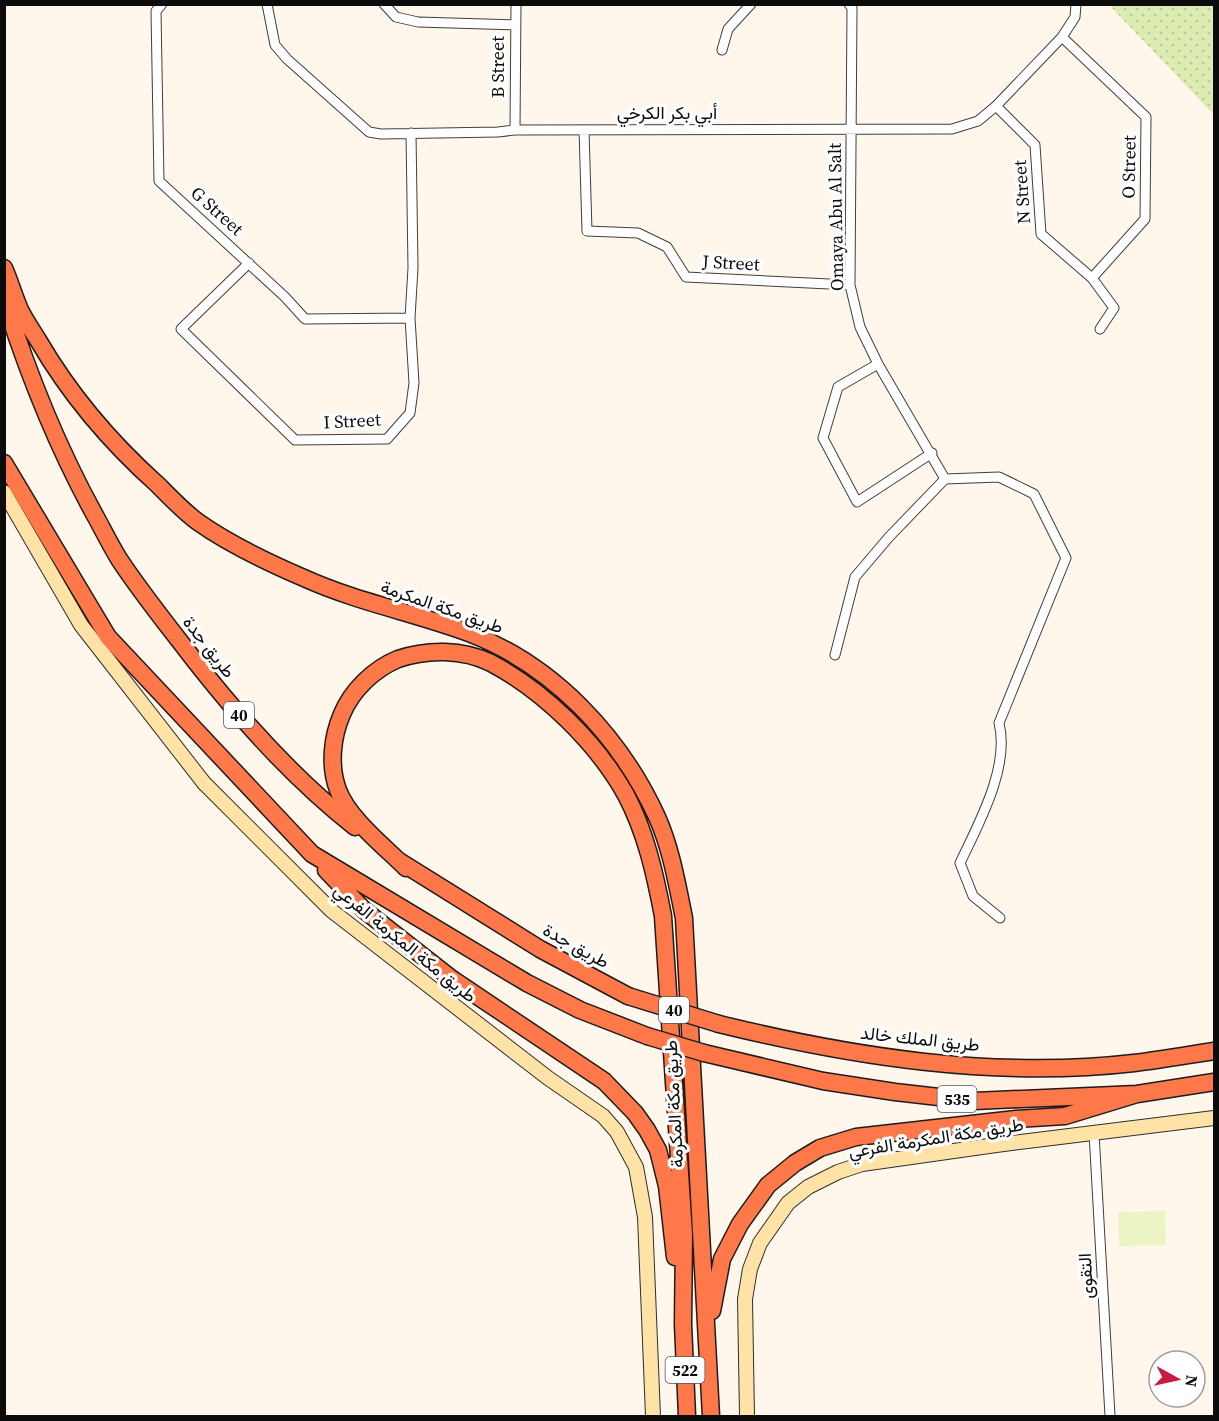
<svg xmlns="http://www.w3.org/2000/svg" width="1219" height="1421" font-family="'Source Serif 4',Vazirmatn,serif">
	<style>
		.park { fill: url(#park-dots) }
		.pitch { fill: #ecf3c5 }
		.lines { fill: none; stroke-linecap: round; stroke-linejoin: round }
		.street-casing { stroke: #3f3f3f; stroke-width: 11 }
		.secondary-casing { stroke: #2e2e2e; stroke-width: 16 }
		.highway-casing { stroke: #1d1d1d; stroke-width: 19 }
		.street { stroke: #fff; stroke-width: 9 }
		.secondary { stroke: #ffe3a6; stroke-width: 14 }
		.highway { stroke: #ff7849; stroke-width: 16 }
		.highway-bridge-casing { stroke: #1d1d1d; stroke-width: 19; stroke-linecap: butt }
		.highway-bridge { stroke: #ff7849; stroke-width: 16 }
		.labels { text-anchor: middle; stroke-width: 6; stroke-linejoin: round; paint-order: stroke }
		.shield { fill: #fff; stroke: #555; stroke-width: 1.5 }
		.shield-label { font-size: 16px; font-weight: bold; fill: #0c0c0c }
		.street-label { font-size: 18px; fill: #0c0c0c; stroke: #fff }
	</style>
	<defs>
		<pattern id="park-dots" width="8" height="8" patternUnits="userSpaceOnUse" patternTransform="scale(1.5)"><rect width="8" height="8" fill="#dcecb2"/><path d="M2 2h.1M6 6h.1" fill="none" stroke="#bcc998" stroke-width="1.8" stroke-linecap="round"/></pattern>
	</defs>
	<rect width="100%" height="100%" fill="#fff7eb"/>
	<path class="park" d="M 1111,5 L 1214,5 L 1214,115 L 1111,7 Z"/>
	<path class="pitch" d="M 1165,1211 L 1166,1245 L 1119,1246 L 1118,1212 Z"/>
	<g class="lines">
		<defs>
			<path id="street" d="M 162,4 L 156,11 L 159,181 L 285,297 L 305,319 L 410,318
				M 267,4 L 275,45 L 287,59 L 369,132 L 381,134 L 498,132 L 515,130 L 952,129 L 978,121 L 996,106 L 1062,37 L 1075,17 L 1076,4
				M 384,4 L 396,17 L 418,22 L 515,25
				M 849,4 L 852,8 L 850,285 L 860,327 L 878,364 L 945,479
				M 1062,37 L 1146,117 L 1145,219 L 1092,278
				M 722,50 L 728,29 L 751,4
				M 996,106 L 1035,145 L 1041,234 L 1092,278 L 1114,308 L 1100,329
				M 515,130 L 516,4
				M 584,130 L 587,231 L 638,233 L 667,247 L 686,277 L 850,285
				M 249,263 L 181,329 L 295,440 L 387,439 L 410,413 L 414,383 L 410,318 L 413,268 L 411,133
				M 878,364 L 838,387 L 823,438 L 857,502 L 932,453
				M 835,655 L 855,577 L 889,537 L 945,479 L 999,477 L 1034,494 L 1066,558 L 999,723 C 1010,767 979,823 960,863 L 973,896 L 1000,918
				M 1094,1133 L 1110,1416"/>
			<path id="secondary" d="M 4,492 L 81,625 L 204,783 L 332,911 L 548,1078 L 603,1116 L 617,1132 L 636,1167 L 645,1217 L 653,1416
				M 747,1416 L 745,1299 L 750,1269 L 760,1243 L 788,1203 L 808,1187 L 838,1172 L 862,1164 L 996,1145 L 1214,1118"/>
			<path id="highway" d="M 4,268 C 10,282 14,296 20,310 C 25,320 32,330 38,340 C 70,395 111,443 158,485 C 171,498 184,512 198,522 C 229,544 269,563 304,578 C 357,602 415,613 469,633 C 553,665 620,736 657,817 C 671,848 677,884 684,918 L 711,1416
				M 4,298 C 28,374 58,449 97,519 C 104,532 111,546 119,559 C 142,594 169,627 195,661 C 242,721 294,779 355,827
				M 4,463 L 108,637 L 312,854 L 527,983 L 580,1010 L 647,1036
				M 399,861 L 540,949 L 628,996
				M 406,868 C 384,846 349,819 338,790 C 329,766 332,737 342,714 C 352,690 374,669 398,659 C 427,649 463,649 491,663 C 544,691 597,743 626,795 C 646,833 655,874 663,916 L 684,1234 L 683,1324 L 687,1416
				M 326,870 L 364,910 L 452,979 L 604,1081 L 635,1113 L 647,1130 L 658,1150 L 667,1186 L 675,1257
				M 719,1024 C 853,1057 995,1079 1134,1063 C 1161,1060 1188,1055 1214,1051
				M 704,1053 L 823,1081 L 895,1092 L 974,1101 L 1137,1094 L 1214,1082
				M 712,1311 L 722,1259 L 740,1224 L 768,1185 L 795,1163 L 820,1148 L 856,1137 L 1016,1119 L 1065,1116 L 1137,1094"/>
		</defs>
		<use href="#street" class="street-casing"/>
		<use href="#secondary" class="secondary-casing"/>
		<use href="#highway" class="highway-casing"/>
		<use href="#street" class="street"/>
		<use href="#secondary" class="secondary"/>
		<use href="#highway" class="highway"/>
		<defs>
			<path id="highway-bridge" d="M 628,996 L 719,1024
				M 647,1036 L 704,1053"/>
		</defs>
		<use href="#highway-bridge" class="highway-bridge-casing"/>
		<use href="#highway-bridge" class="highway-bridge"/>
	</g>
	<g class="labels">
		<g class="shield">
			<rect x="224" y="702" width="30" height="26" rx="4.5"/>
			<rect x="659" y="997" width="30" height="26" rx="4.5"/>
			<rect x="937.5" y="1086" width="39" height="26" rx="4.5"/>
			<rect x="665.5" y="1357" width="39" height="26" rx="4.5"/>
		</g>
		<g class="shield-label">
			<text x="239" y="721">40</text>
			<text x="674" y="1016">40</text>
			<text x="957" y="1105">535</text>
			<text x="685" y="1376">522</text>
		</g>
		<g class="street-label">
			<text transform="translate(498 67) rotate(-90)" y="6">B Street</text>
			<text x="667" y="119">أبي بكر الكرخي</text>
			<text transform="translate(1129 167) rotate(-89)" y="6">O Street</text>
			<text transform="translate(1022 192) rotate(-94)" y="6">N Street</text>
			<text transform="translate(217 211) rotate(42)" y="6">G Street</text>
			<text transform="translate(836 217) rotate(-91)" y="6">Omaya Abu Al Salt</text>
			<text transform="translate(731 263) rotate(3)" y="6">J Street</text>
			<text transform="translate(352 421) rotate(-3)" y="6">I Street</text>
			<text transform="translate(442 607) rotate(19)" y="6">طريق مكة المكرمة</text>
			<text transform="translate(209 647) rotate(52)" y="6">طريق جدة</text>
			<text transform="translate(405 943) rotate(39)" y="6">طريق مكة المكرمة الفرعي</text>
			<text transform="translate(576 946) rotate(29)" y="6">طريق جدة</text>
			<text transform="translate(920 1039) rotate(6)" y="6">طريق الملك خالد</text>
			<text transform="translate(674 1104) rotate(-93)" y="6">طريق مكة المكرمة</text>
			<text transform="translate(936 1138) rotate(-9)" y="6">طريق مكة المكرمة الفرعي</text>
			<text transform="translate(1086 1276) rotate(-93)" y="6">التقوى</text>
		</g>
	</g>
	<rect width="1219" height="1421" fill="none" stroke="#0c0c0c" stroke-width="12"/>
	<g transform="translate(1177 1379) rotate(98)"><circle r="28" fill="#ffffff" stroke="#9e9e9e" stroke-width="1.5"/>
	<path d="M0-4.5L10 22L0 15L-10 22Z" fill="#c71a45"/>
	<text y="-9" font-size="16" font-weight="bold" text-anchor="middle" fill="#0c0c0c">N</text>
	</g>
</svg>
